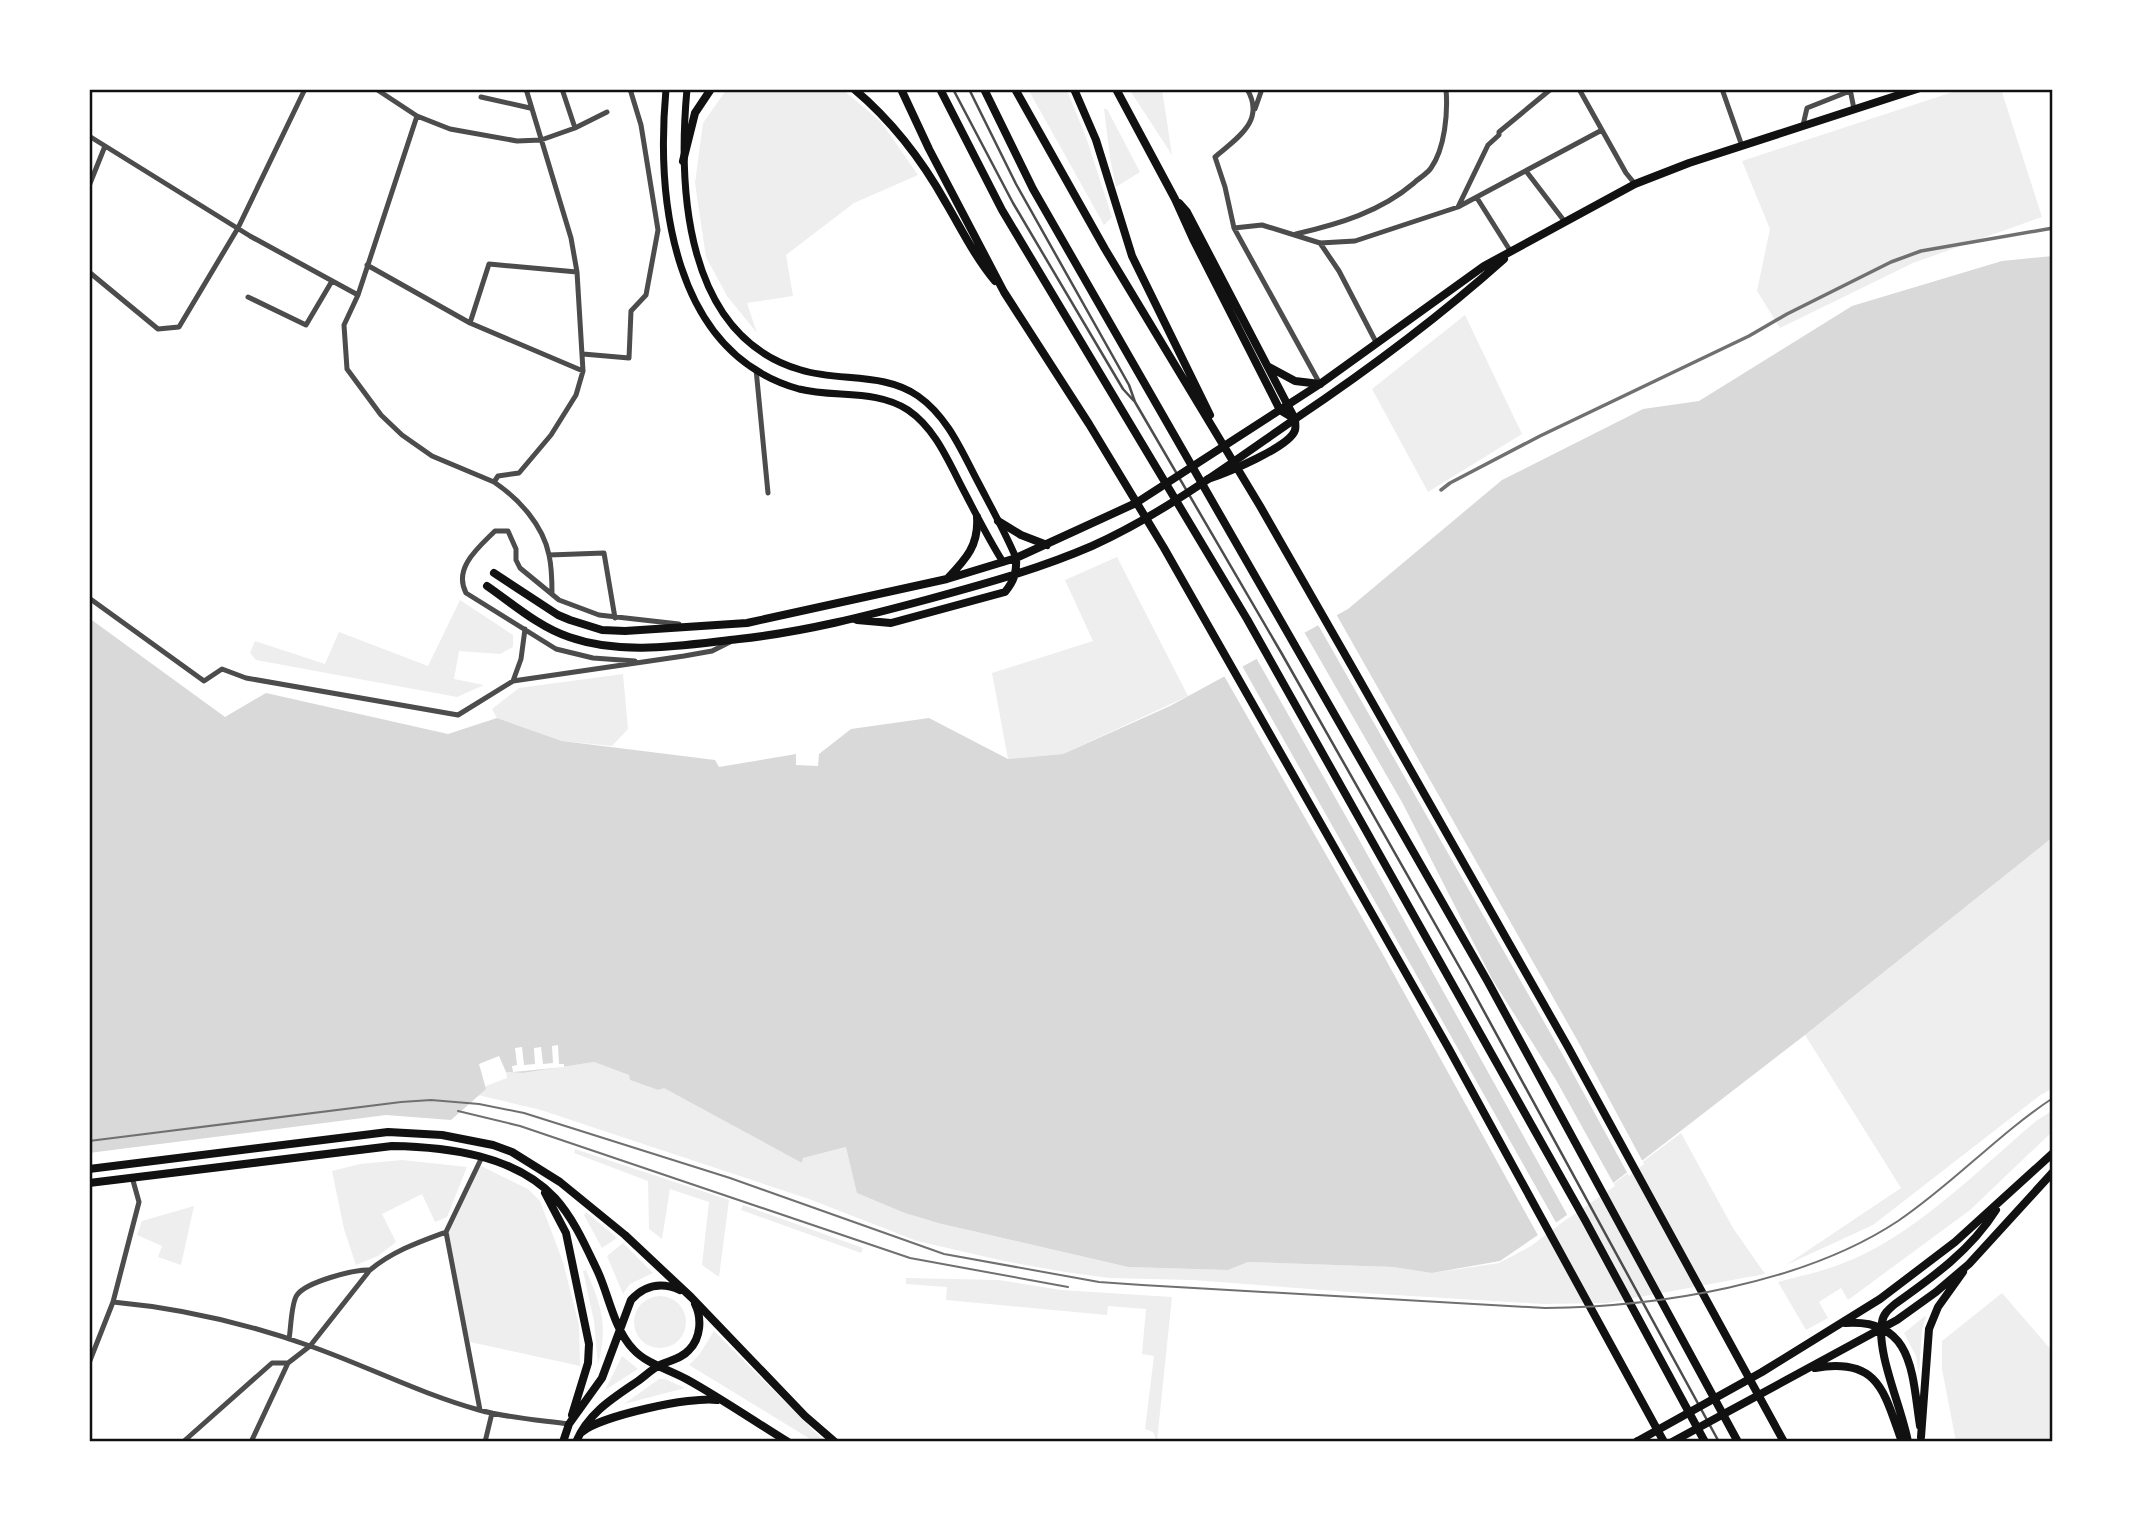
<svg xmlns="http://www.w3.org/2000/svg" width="2142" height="1531" font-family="'PT Sans Narrow',sans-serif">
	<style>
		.green { fill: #eee }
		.water { fill: #d9d9d9 }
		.pier { fill: #fff }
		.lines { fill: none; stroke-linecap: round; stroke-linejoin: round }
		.service { stroke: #4c4c4c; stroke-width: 2.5 }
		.minor { stroke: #4c4c4c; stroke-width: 5 }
		.secondary { stroke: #111; stroke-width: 7 }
		.primary { stroke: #111; stroke-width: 8 }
		.trunk { stroke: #111; stroke-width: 8 }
		.tram { stroke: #707070; stroke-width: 2 }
		.rail { stroke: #707070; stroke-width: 3.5 }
		.neatline { fill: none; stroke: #111; stroke-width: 2.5 }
	</style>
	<rect width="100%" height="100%" fill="#fff"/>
	<path class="green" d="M 727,89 L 842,89 L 881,122 L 918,175 L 854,203 L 786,255 L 793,296 L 747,303 L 757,333 L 727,296 L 706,257 L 695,183 L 703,123 Z
		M 1028,89 L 1065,89 L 1068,93 L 1086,137 L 1112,217 L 1104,225 Z
		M 1129,89 L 1162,89 L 1172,155 Z
		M 1962,89 L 2001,89 L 2042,217 L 1913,263 L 1780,328 L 1757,291 L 1770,229 L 1742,161 Z
		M 1104,109 L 1107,109 L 1140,172 L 1116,187 L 1110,158 Z
		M 1465,315 L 1522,434 L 1428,492 L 1372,389 Z
		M 1117,557 L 1188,696 L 1063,754 L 1008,759 L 992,673 L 1093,641 L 1065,580 Z
		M 460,600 L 513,635 L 513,647 L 500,654 L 459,651 L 454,679 L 484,685 L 457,697 L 256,660 L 250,653 L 255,641 L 325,664 L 339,632 L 428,666 Z
		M 623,674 L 628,729 L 612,746 L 562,741 L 497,718 L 492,709 L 519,688 Z
		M 2053,837 L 2053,1088 L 2039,1096 L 1873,1225 L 1786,1265 L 1901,1188 L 1805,1035 Z
		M 594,1062 L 629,1075 L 630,1080 L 658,1090 L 664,1087 L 802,1163 L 803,1158 L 846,1147 L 942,1224 L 1128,1267 L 1228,1270 L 1248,1262 L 1393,1267 L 1432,1273 L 1499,1263 L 1531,1246 L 1681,1133 L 1733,1228 L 1765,1274 L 1607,1303 L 1543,1304 L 1363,1293 L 1192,1280 L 1109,1278 L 1065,1272 L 1004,1261 L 917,1241 L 809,1199 L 601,1130 L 541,1110 L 478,1095 L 486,1086 L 507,1078 L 506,1072 L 523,1073 Z
		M 2053,1110 L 2053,1131 L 1970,1210 L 1848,1300 L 1841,1288 L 1819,1302 L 1828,1318 L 1806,1330 L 1778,1282 C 1799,1276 1821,1272 1841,1264 C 1912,1238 1978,1170 2036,1121 Z
		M 575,1149 L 729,1200 L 719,1277 L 702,1265 L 709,1202 L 670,1189 L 662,1239 L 649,1229 L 648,1181 L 574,1153 Z
		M 402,1160 L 467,1167 L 447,1217 L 435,1222 L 422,1194 L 382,1214 L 396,1242 L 378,1256 L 356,1265 L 344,1229 L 332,1171 L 360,1164 Z
		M 481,1166 L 528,1189 L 540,1201 L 563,1262 L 579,1325 L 580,1366 L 470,1342 L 443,1231 Z
		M 743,1205 L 863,1248 L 861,1253 L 741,1210 Z
		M 194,1206 L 181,1265 L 158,1257 L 162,1246 L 137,1235 L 142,1221 Z
		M 586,1212 L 617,1238 L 602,1248 L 584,1215 Z
		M 623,1243 L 653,1273 L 630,1284 L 623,1294 L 607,1256 Z
		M 586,1270 C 602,1308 608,1324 598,1365 L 594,1321 L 583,1271 Z
		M 906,1278 L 999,1280 L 1061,1290 L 1172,1297 L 1157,1441 L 1153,1432 L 1145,1429 L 1154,1356 L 1142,1354 L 1146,1309 L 1108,1306 L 1107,1315 L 946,1300 L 947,1287 L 906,1284 Z
		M 2002,1293 L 2053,1352 L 2053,1442 L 1956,1442 L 1942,1369 L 1942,1341 Z
		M634 1322a26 26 0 1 1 52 0a26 26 0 1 1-52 0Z
		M 1925,1316 L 1926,1317 L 1922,1329 L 1919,1373 L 1916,1356 L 1904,1333 Z
		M 714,1331 L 817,1434 L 827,1442 L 815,1442 L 689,1365 L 699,1355 Z
		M 622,1356 L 638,1369 L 605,1390 Z
		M 659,1379 L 665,1379 L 685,1388 L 624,1404 Z"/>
	<path class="water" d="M 2053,256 L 2053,837 L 1805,1035 L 1608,1187 L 1500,1261 L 1432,1273 L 1393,1267 L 1248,1262 L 1228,1270 L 1128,1267 L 942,1224 L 905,1213 L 857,1193 L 846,1147 L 803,1158 L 802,1163 L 664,1088 L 658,1090 L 630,1080 L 629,1075 L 594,1062 L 523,1073 L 506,1072 L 499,1056 L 479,1064 L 486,1089 L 451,1120 L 386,1115 L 89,1153 L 89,618 L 225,717 L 266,693 L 448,734 L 497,718 L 562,741 L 715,760 L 719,767 L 796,754 L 796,765 L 818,766 L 819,754 L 851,729 L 929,718 L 1008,759 L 1063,754 L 1170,706 L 1348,609 L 1502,480 L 1643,409 L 1699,401 L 1852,306 L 2002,261 Z"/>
	<path class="pier" d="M 1335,612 L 1580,1045 L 1644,1164 L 1629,1176 L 1564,1057 L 1317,623 Z
		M 1303,630 L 1403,804 L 1492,979 L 1556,1080 L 1615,1186 L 1569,1218 L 1357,836 L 1255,656 Z
		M 1241,664 L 1558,1226 L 1540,1239 L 1381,951 L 1223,674 Z
		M 558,1045 L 559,1064 L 564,1064 L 564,1067 L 513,1072 L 512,1066 L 517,1065 L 515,1048 L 522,1047 L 524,1065 L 535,1064 L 534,1048 L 541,1047 L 543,1064 L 553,1063 L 552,1046 Z"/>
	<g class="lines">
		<path class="service" d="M 953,89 L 1013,203 L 1123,389 L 1134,401
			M 969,89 L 1016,184 L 1129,385 L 1135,402 L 1282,654 L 1468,982 L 1719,1442"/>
		<path class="minor" d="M 376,89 L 417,116 L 450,129 L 517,141 L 541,140 L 575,128 L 562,89
			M 1247,89 C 1266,121 1237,138 1215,157 L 1225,187 L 1234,228 L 1262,225 L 1320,243 L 1355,241 L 1458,207 L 1602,130
			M 1579,89 L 1626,173 L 1635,184
			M 1722,89 L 1742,146
			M 1850,89 L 1854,109
			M 481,97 L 530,108
			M 1255,109 L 1262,89
			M 417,116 L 358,295 L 344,325 L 347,369 L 381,415 L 402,435 L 432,456 L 494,482 L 498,476 L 519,473 L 551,435 L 576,395 L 583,371 L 577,272 L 571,238 L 526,89
			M 1803,125 L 1807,108 L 1850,91
			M 575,128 L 607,112
			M 89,136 L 250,236 L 358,295
			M 1526,171 L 1565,222
			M 89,186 L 105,146
			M 1477,198 L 1511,252
			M 1458,207 L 1488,145 L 1499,135 L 1499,132 L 1551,89
			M 1234,228 L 1320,384
			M 1296,234 C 1339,224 1380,212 1414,183 C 1419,178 1427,174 1431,168 C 1445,148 1448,113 1446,89
			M 1320,243 L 1339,271 L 1377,344
			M 367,265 L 470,323 L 583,371
			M 89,272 L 158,329 L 179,327 L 238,228 L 305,89
			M 248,297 L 306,325 L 332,281
			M 470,323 L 489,264 L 577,272
			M 583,354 L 629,358 L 631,311 L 646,295 L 658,230 L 641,125 L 630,89
			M 756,369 L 768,493
			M 494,482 C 519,499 543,525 549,555 C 552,568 552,581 552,594
			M 549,555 L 604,553 L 615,618
			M 89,598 L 204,681 L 222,669 L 246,678 L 458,715 L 513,681 L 684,656 L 712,651 L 730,642
			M 635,661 L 593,658 L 556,649 L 466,593 C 453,568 478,548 495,531 L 508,531 L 516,549 L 516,560 L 520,568 L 559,600 L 599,615 L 679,624
			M 513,681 L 521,659 L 525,629
			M 113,1302 C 179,1308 248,1324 310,1346 C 367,1366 421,1394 479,1410 C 508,1418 539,1420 569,1424
			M 289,1339 C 291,1329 291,1303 297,1295 C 306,1282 355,1269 370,1270
			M 89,1363 L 113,1302 L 139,1202 L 132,1177
			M 480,1410 L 446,1232 L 482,1157
			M 183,1442 L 272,1363 L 288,1363
			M 251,1442 L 288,1363 L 310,1346 L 370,1270 C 393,1251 419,1242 446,1232
			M 485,1442 L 492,1413"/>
		<path class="secondary" d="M 666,89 C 656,199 672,353 799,389 C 835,398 876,389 908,410 C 936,429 949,463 965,493 C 977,516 989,540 1003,562
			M 687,89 C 678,188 684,336 801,370 C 839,382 884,372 918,396 C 948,417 962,452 978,482 C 991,507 1005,532 1016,558"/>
		<path class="primary" d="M 998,521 L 1021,535 L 1047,545
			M 494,573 L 558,615 L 570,620 L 602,630 L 625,631 L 747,623 L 947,579 L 1016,558 L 1136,503 L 1320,384 L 1484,266 L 1635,184 L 1689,163 L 1917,89
			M 948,578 C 966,559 979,545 977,517
			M 487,586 C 513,604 539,627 569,637 C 623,656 684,645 739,639 C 804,632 866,616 929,599 C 984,584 1039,569 1092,546 C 1165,513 1230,464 1295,419 C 1368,370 1438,318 1504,259
			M 857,620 L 891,623 L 1005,592 C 1014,581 1017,572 1016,558
			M 89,1169 L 388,1132 L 442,1135 L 493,1145 L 512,1152 L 560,1182 L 625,1235 L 691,1297 L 805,1416 L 835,1442
			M 89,1183 L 392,1146 C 448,1147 515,1155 555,1198 C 574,1219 586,1247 598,1272 C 609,1296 614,1329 633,1349 C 646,1364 671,1370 688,1380 C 722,1399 754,1421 788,1442
			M 545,1193 L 566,1233 L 589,1344 L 588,1363 L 572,1415
			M 1845,1323 C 1914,1318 1912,1375 1920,1426
			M 1815,1368 C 1879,1357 1884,1392 1902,1442
			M 582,1432 C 600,1416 692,1396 717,1400
			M 1921,1437 L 1929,1329 L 1938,1307 L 1963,1272
			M 563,1442 L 569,1424 L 602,1378 L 631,1300 C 645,1285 662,1282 680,1290
			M 576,1442 C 588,1413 613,1398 638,1381 C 645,1376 652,1369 660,1365 C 671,1360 681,1359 689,1350 C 701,1338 702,1318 695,1304
			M 1636,1442 L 1762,1372 L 1880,1299 L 1955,1242 L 2053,1153
			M 1672,1442 L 1897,1320 L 1936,1292 L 1969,1264 L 2053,1172
			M 1908,1442 C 1902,1408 1876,1353 1882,1322 C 1883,1314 1889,1309 1895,1304 C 1933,1277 1971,1250 1996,1210"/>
		<path class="trunk" d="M 854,89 C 892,121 922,160 946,203 C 962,230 975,257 995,281
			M 901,89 L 929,149 L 1004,292 L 1089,424 L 1164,548 L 1449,1049 L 1664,1442
			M 940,89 L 1002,210 L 1247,619 L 1585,1220 L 1705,1442
			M 984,89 L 1033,189 L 1488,982 L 1738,1442
			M 1015,89 L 1105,249 L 1260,506 L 1355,672 L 1568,1047 L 1784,1442
			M 1074,89 L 1096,140 L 1132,256 L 1210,415
			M 1116,89 L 1175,199 L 1194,241 L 1280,410 L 1295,419
			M 683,161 L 695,113 L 711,89
			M 1179,203 L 1187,212 L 1295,419 C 1295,422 1296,427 1295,430 C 1290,447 1226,473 1208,479
			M 1269,367 L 1295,381 L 1320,384
			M 1638,1442 L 1638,1441"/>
		<path class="tram" d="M 458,1111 L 520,1126 L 910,1258 L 1068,1287
			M 89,1141 L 401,1102 L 431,1100 L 479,1104 L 524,1113 L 730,1178 L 944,1254 L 1099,1282 L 1142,1285 L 1545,1308 C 1658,1307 1803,1284 1898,1221 C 1953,1184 1998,1134 2053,1098"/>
		<path class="rail" d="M 1441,490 L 1450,483 L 1540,436 L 1749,336 L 1787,314 L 1891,262 L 1921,251 L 2053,228"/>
	</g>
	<rect width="2142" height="1531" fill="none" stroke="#ffffff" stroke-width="182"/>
	<rect x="91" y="91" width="1960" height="1349" class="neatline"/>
</svg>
